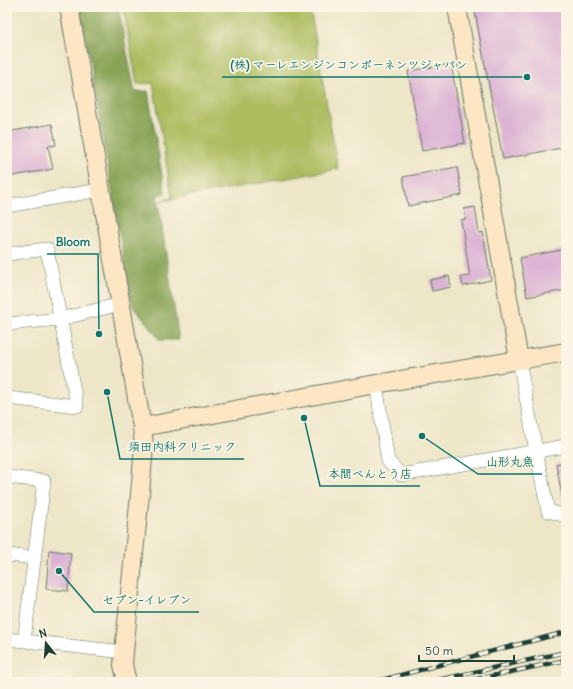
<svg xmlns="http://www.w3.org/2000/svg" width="573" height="689" font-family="Delius,'Klee One',sans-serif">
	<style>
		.green { fill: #acbc5f; stroke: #667c4a }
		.forest { fill: #89a456; stroke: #547045 }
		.building { fill: #dbb3d4 }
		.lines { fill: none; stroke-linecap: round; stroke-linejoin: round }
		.street-casing { stroke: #677867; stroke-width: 14 }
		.secondary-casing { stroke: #677867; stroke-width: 20 }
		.street { stroke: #fff; stroke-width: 13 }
		.secondary { stroke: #fce6c4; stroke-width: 18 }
		.rail-casing { stroke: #1f3d34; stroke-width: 4.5 }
		.rail { stroke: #fcf5e5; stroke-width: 3; stroke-dasharray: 9; stroke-linecap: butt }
		.leader { fill: none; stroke: #0f766e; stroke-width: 1.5 }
		.callout-dot { fill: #0f766e; stroke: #fcf5e5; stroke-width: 1.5 }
		.callout-label { font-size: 12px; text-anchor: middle; font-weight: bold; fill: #0f766e; stroke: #fcf5e5; stroke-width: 3.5; stroke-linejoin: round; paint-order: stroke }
	</style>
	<rect width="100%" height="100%" fill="#fcf5e5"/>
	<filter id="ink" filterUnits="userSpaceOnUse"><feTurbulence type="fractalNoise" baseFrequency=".025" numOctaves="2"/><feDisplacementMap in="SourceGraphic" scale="8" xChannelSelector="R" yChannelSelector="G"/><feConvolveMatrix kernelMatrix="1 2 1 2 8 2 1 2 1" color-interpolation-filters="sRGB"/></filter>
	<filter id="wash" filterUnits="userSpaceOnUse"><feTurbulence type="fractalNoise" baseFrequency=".012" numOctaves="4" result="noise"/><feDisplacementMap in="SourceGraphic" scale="16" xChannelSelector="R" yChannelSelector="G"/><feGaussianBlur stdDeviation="0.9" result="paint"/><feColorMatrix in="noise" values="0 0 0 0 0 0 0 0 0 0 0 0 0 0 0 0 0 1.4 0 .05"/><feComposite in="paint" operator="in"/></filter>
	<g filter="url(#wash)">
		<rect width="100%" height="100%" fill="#ede6c7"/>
		<path class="green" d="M 123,7 L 310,7 L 338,169 L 172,199 L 160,201 L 172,198 L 153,83 L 137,84 Z"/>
		<path class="forest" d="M 80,7 L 118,7 L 135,92 L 148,91 L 165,193 L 157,195 L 179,340 L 160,340 L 132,305 Z"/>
		<g id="blocks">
			<path class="building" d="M 474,7 L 566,7 L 566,147 L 503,159 Z
				M 451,64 L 465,143 L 422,151 L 408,71 Z
				M 52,124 L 56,145 L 48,146 L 53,169 L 12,176 L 7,150 L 7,132 Z
				M 457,167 L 462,195 L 408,206 L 403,177 Z
				M 475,207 L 479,233 L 483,232 L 491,280 L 463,286 L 461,277 L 470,276 L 461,220 L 466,219 L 464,209 Z
				M 566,249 L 566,290 L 527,297 L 520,258 Z
				M 449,276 L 451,287 L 432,291 L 430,280 Z
				M 566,462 L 566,506 L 564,506 L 556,464 Z
				M 49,550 L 71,553 L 68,591 L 46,589 Z"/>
		</g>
	</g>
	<g filter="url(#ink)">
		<use href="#blocks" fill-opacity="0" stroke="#677867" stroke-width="1"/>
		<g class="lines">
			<defs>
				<path id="street" d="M 7,206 L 100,190
					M 7,255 L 15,253 L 47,249 L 77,406 L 7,398
					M 7,324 L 60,319 L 121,304
					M 519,360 L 536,451 L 548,511 L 566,516
					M 376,384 L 388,461 L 401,475 L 566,446
					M 7,477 L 44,481 L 24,641
					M 7,555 L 35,558
					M 7,639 L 124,652"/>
				<path id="secondary" d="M 69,7 L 142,427 L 144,446 L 140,494 L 124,652 L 123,665 L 127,682
					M 457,7 L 519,360
					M 142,427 L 376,384 L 566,352"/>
			</defs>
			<use href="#street" class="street-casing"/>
			<use href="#secondary" class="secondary-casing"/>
			<use href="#street" class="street"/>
			<use href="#secondary" class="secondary"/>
			<defs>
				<path id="rail" d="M 374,682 L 566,632
					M 429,682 L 566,652
					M 464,682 L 566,660"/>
			</defs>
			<use href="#rail" class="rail-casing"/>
			<use href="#rail" class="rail"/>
		</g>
	</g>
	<path class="leader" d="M527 77L476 77H222M99 334L98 254H47M107 392L120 459H244M422 436L478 474H542M304 418L320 486H420M59 571L94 612H199"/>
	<g class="callout-dot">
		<circle cx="527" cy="77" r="4"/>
		<circle cx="99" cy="334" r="4"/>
		<circle cx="107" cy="392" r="4"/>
		<circle cx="422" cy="436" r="4"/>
		<circle cx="304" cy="418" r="4"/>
		<circle cx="59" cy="571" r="4"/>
	</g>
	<g class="callout-label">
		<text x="349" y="69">(株) マーレエンジンコンポーネンツジャパン</text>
		<text x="73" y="246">Bloom</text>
		<text x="182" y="451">須田内科クリニック</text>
		<text x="510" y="466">山形丸魚</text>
		<text x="370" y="478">本間べんとう店</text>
		<text x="147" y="604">セブン-イレブン</text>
	</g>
	<rect width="573" height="689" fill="none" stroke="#fcf5e5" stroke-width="24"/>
	<g transform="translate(46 643) rotate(343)" stroke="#fcf5e5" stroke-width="3" paint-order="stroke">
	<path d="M0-3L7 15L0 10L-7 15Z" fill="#1f3d34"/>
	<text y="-6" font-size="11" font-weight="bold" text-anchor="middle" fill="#1f3d34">N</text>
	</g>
	<path d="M419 655v6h95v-6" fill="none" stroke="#1f3d34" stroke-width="2"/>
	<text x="425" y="655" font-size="12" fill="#1f3d34" stroke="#fcf5e5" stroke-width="3" paint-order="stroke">50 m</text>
</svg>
